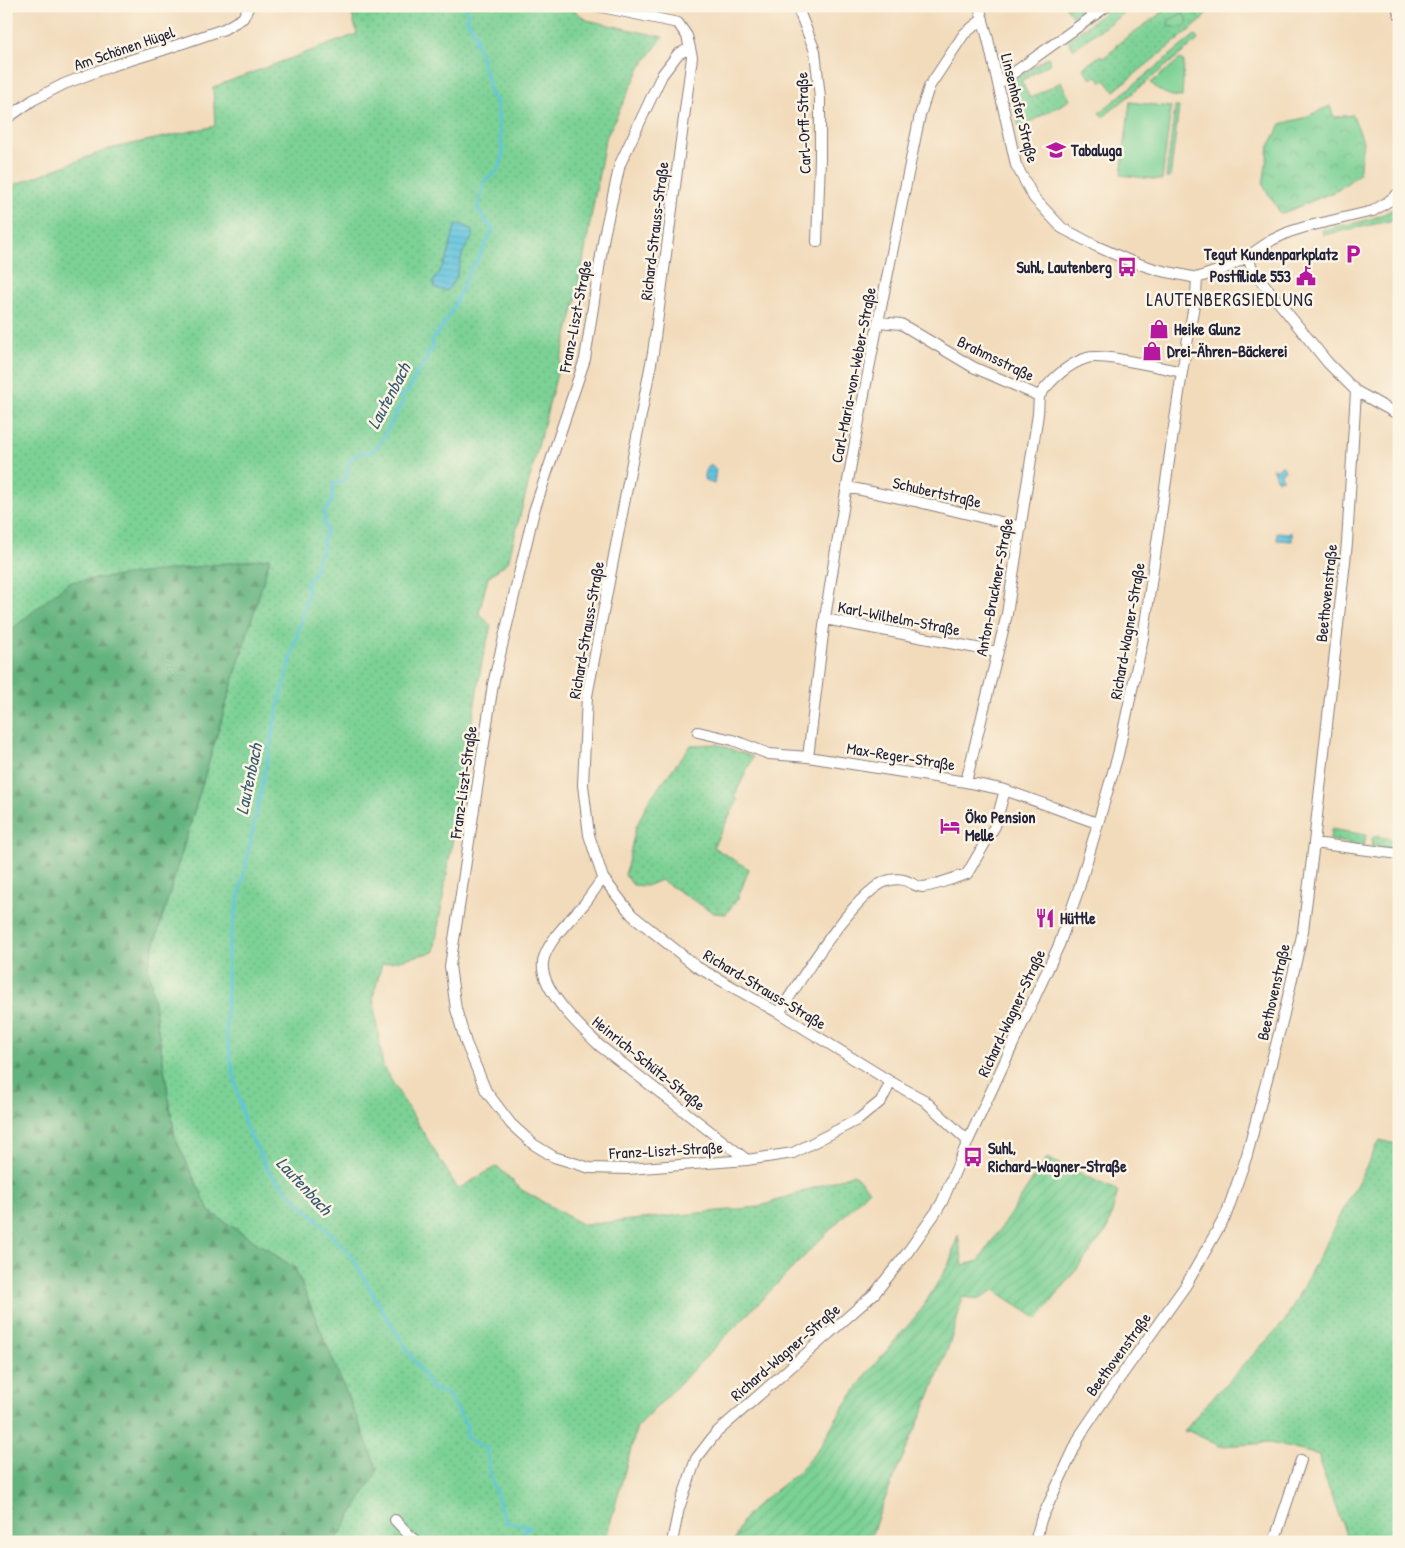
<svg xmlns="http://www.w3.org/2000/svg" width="1405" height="1548" font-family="'Patrick Hand',sans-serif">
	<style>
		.grass { fill: url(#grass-dots); stroke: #4e7a68 }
		.forest { fill: url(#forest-firs); stroke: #436a5c }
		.park { fill: url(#park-crowns); stroke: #4e7a68 }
		.garden { fill: url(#garden-furrows); stroke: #4e7a68 }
		.pitch { fill: #7bd195; stroke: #4e7a68 }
		.water { fill: url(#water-rules); stroke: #41738c }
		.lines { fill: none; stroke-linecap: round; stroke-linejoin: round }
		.stream { stroke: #60c4de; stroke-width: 3 }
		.minor-casing { stroke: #8a7e7b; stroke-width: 12 }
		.minor { stroke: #fff; stroke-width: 10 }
		.labels { text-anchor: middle; stroke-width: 5; stroke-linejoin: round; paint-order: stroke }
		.street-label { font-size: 16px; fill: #22223b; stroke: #fcf5e5 }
		.poi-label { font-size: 16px; font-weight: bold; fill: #22223b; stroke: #fcf5e5; text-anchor: start }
		.neighbourhood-label { font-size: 18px; letter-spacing: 1px; fill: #22223b; stroke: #fcf5e5 }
		.water-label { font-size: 18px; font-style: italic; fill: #385b74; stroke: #fcf5e5 }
	</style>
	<defs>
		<pattern id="grass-dots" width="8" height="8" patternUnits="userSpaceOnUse" patternTransform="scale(1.25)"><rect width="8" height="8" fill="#7bd195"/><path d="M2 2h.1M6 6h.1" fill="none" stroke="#6ab381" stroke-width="1.8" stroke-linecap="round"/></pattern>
		<pattern id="forest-firs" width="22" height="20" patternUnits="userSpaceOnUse" patternTransform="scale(1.25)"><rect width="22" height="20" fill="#64b37e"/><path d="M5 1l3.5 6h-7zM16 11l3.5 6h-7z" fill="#529168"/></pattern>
		<pattern id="park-crowns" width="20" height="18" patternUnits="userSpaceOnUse" patternTransform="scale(1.25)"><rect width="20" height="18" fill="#7bd195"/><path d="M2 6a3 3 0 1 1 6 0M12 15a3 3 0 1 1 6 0" fill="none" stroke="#6ab381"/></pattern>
		<pattern id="garden-furrows" width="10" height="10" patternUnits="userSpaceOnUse" patternTransform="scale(1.25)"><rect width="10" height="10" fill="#7bd195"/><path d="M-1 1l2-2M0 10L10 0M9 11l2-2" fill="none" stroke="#6ab381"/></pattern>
		<pattern id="water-rules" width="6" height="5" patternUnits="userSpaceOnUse" patternTransform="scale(1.25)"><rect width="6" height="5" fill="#60c4de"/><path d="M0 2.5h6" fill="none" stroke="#53a8bf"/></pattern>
	</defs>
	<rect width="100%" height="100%" fill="#fcf5e5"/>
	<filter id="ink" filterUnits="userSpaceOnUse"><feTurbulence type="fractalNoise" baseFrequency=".02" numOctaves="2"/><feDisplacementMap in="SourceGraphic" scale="10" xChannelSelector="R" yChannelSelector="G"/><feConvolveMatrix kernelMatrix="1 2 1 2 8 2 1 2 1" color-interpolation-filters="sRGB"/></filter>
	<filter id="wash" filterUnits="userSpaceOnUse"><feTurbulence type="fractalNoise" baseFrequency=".0096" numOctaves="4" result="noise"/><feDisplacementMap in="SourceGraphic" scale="20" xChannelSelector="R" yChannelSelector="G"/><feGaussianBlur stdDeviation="1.12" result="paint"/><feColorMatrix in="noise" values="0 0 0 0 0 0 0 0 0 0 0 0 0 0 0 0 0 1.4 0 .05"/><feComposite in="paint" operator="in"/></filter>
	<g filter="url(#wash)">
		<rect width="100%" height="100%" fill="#f2dbbb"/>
		<path class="grass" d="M 350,6 L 568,6 L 587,20 L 663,37 L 640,68 L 605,140 L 576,301 L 508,562 L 488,577 L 479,613 L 491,626 L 482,661 L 434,952 L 382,964 L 373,997 L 383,1067 L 458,1189 L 497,1166 L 522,1190 L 583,1225 L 758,1207 L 854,1174 L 869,1190 L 637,1427 L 605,1542 L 335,1542 L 377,1470 L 295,1268 L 210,1212 L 175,1138 L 148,965 L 270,558 L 6,634 L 6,188 L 109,149 L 215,126 L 213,87 L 357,34 Z
			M 1065,6 L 1087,6 L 1073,17 Z
			M 1113,6 L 1134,6 L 1073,49 L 1068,40 Z
			M 1171,6 L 1190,6 L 1197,16 L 1205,6 L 1211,6 L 1201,21 L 1114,91 L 1105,80 L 1102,82 L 1097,76 L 1091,79 L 1083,68 L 1101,55 L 1103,58 L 1117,47 L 1116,45 Z
			M 1048,57 L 1051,63 L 1021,81 L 1030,98 L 1061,82 L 1070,100 L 1019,128 L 1009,86 L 1011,82 Z
			M 1399,204 L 1399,219 L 1323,235 L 1322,230 C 1346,224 1381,221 1399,204 Z
			M 717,744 L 753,757 L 734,797 L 738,800 L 713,847 L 749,869 L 738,898 L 726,914 L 714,913 L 661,880 L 646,886 L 633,885 L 625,875 L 636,827 L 649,800 L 691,745 Z
			M 1331,829 L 1366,835 L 1364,846 L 1330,840 Z
			M 1373,836 L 1399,840 L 1399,850 L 1371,846 Z
			M 1380,1140 L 1399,1145 L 1399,1542 L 1349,1542 L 1320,1465 L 1319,1455 L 1270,1443 L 1220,1446 L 1189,1431 L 1184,1432 L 1201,1410 L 1285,1321 Z"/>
		<path class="forest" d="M 270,558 L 148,965 L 175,1138 L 210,1212 L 295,1268 L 378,1470 L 335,1542 L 6,1542 L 6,634 L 69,582 Z"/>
		<path class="park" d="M 1183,13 L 1188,22 L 1181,29 L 1169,26 L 1168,24 L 1169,20 Z
			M 1330,106 L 1334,117 L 1353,115 L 1363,141 L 1359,174 L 1338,190 L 1281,214 L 1263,185 L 1269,146 L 1281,124 L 1303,118 Z"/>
		<path class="garden" d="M 1047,1158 L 1118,1191 L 1107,1230 L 1038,1319 L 994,1290 L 979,1299 L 962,1297 C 958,1322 949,1344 941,1367 C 919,1426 889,1482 869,1542 L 734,1542 L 742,1521 L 759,1503 L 795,1475 L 819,1449 L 835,1420 L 866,1375 L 921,1310 L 949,1264 L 958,1235 L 963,1265 L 979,1261 Z"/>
		<path class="pitch" d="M 1195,35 L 1198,40 L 1103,117 L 1099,113 Z
			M 1180,59 L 1184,62 L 1182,97 C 1169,97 1160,92 1151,83 Z
			M 1130,102 L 1171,107 L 1162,180 L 1121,175 Z
			M 1175,107 L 1179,107 L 1170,178 L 1166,178 Z"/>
		<path class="water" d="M 459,224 L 470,228 L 474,235 L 463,252 L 456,278 L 447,291 L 435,288 L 433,283 L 447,258 L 455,226 Z
			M 710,465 L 712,465 L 716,469 L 714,484 L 705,481 C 702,475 706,470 710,465 Z
			M 1282,465 L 1285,470 L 1281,474 L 1283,479 L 1278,480 L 1276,478 L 1275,473 L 1272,469 L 1277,469 Z
			M 1277,532 L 1292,533 L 1292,541 L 1277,540 Z"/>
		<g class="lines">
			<path class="stream" d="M 464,6 L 468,12 L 467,19 L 477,38 L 475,41 L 480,53 L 492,98 L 496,100 L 503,156 L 498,170 L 485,181 L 478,207 L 478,210 L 493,230 L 475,264 L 472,266 C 461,288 449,324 432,339 L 433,350 L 428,351 L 426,362 L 419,369 L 409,390 L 406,393 L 401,395 L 401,398 L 404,403 C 390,415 389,436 375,449 C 371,454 365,452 360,453 C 356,454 351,459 348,462 L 347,474 L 343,482 L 334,483 L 332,502 L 325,510 L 324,524 L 327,530 L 322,542 L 325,546 C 314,557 318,576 305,585 L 309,589 L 278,708 L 228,950 L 226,1030 L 233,1071 L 245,1125 L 269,1172 L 351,1255 L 384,1313 L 433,1390 L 446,1392 L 467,1426 L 466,1437 L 487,1449 L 490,1474 L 505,1522 L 529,1526 L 523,1534 L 521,1542"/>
		</g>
	</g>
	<g filter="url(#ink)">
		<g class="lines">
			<defs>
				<path id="minor" d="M 597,6 L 678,23 L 687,36 L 692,57 L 653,353 L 587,696 L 583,785 L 589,835 L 603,878 L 632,915 L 697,967 L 779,1013 L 891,1082 L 924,1100 L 968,1141
					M 797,6 L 815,51 L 820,98 L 820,158 L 817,242
					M 979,6 L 988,39 L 1016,165 L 1034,198 L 1062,228 L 1096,246 L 1130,261 L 1158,270 L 1197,278 L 1223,269 L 1247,257 L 1272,240 L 1289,232 L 1305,227 L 1373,211 L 1389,201 L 1399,193
					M 1397,6 L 1399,14
					M 690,48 L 678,54 L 662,75 L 620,164 L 604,236 L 585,359 L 534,511 L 493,684 L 450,966 L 456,1009 L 466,1043 L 486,1091 L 511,1124 L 533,1144 L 554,1157 L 590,1168 L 628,1169 L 747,1160 L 793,1153 L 859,1119 L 881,1101 L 891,1082
					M 998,84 L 1107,6
					M 6,119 L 33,100 L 64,84 L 111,66 L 157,52 L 224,29 L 243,18 L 249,6
					M 1247,257 L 1254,272 L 1328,363 L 1356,391 L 1399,415
					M 878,322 L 901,324 L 973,367 L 1039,396
					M 1039,396 C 1051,380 1068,364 1087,358 C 1102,353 1163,368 1182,372
					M 847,487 L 915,501 L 1021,527
					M 825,619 L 997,652
					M 698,732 L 733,740 L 769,754 L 808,757 L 966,782 L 1005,790 L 1097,823
					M 808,757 C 814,711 819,664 825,618 C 851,449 886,282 920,115 L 929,87 L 964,34 L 983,19
					M 966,782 L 1007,614 L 1038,414 L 1039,396
					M 1314,843 L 1399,854
					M 603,878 C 597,886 591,895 585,903 C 572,918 546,942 543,962 C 539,989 582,1029 600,1046 L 747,1160
					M 779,1013 C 798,984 858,886 890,880 C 908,876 912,887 923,887 C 934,886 956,877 967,874 L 995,826 L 1005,790
					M 395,1520 L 416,1542
					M 672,1542 L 679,1508 L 696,1459 L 716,1433 L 875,1293 L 907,1253 L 936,1212 L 942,1202 L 968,1141 L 1059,945 L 1079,888 L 1118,755 L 1143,638 L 1182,372 L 1196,294 L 1197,278
					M 1035,1542 L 1041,1520 L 1081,1434 L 1106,1397 L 1186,1285 L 1226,1215 L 1247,1155 L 1283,1018 L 1303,931 L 1314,843 L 1347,543 L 1356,391
					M 1274,1542 L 1301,1460"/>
			</defs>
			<use href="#minor" class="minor-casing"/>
			<use href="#minor" class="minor"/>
		</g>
	</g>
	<defs>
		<symbol id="school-bare" viewBox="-9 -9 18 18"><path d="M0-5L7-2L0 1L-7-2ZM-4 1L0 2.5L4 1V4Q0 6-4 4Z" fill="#b5179e" stroke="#fcf5e5" stroke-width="2.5" paint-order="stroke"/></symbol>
		<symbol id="parking-bare" viewBox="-9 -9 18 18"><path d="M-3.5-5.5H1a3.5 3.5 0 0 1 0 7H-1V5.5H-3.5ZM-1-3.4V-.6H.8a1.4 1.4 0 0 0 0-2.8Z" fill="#b5179e" stroke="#fcf5e5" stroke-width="2.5" paint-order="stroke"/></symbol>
		<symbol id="bus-bare" viewBox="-9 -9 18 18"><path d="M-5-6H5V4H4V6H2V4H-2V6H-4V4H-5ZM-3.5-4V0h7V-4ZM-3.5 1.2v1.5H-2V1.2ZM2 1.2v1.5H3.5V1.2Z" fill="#b5179e" stroke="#fcf5e5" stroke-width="2.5" paint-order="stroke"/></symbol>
		<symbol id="civic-bare" viewBox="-9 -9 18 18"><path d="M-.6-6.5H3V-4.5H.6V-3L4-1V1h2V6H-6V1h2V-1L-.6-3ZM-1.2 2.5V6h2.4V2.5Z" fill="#b5179e" stroke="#fcf5e5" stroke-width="2.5" paint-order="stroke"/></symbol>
		<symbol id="shop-bare" viewBox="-9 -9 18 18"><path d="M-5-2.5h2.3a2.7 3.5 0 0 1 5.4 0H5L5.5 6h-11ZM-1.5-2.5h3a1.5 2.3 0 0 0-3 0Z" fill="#b5179e" stroke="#fcf5e5" stroke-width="2.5" paint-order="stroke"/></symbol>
		<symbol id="hotel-bare" viewBox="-9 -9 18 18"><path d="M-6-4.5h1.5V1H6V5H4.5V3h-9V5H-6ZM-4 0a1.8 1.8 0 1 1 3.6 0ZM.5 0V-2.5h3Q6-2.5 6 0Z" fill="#b5179e" stroke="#fcf5e5" stroke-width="2.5" paint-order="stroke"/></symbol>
		<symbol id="restaurant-bare" viewBox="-9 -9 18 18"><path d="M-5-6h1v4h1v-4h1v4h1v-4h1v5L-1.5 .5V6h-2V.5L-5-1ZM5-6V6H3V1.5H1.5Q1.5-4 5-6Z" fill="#b5179e" stroke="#fcf5e5" stroke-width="2.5" paint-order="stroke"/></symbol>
	</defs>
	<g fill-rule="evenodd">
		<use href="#school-bare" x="1042" y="136" width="28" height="28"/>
		<use href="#parking-bare" x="1339" y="240" width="28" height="28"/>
		<use href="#bus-bare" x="1113" y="253" width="28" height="28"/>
		<use href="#civic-bare" x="1292" y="262" width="28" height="28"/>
		<use href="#shop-bare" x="1145" y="315" width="28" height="28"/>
		<use href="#shop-bare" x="1138" y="337" width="28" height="28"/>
		<use href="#hotel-bare" x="936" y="812" width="28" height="28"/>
		<use href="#restaurant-bare" x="1031" y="904" width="28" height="28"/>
		<use href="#bus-bare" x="959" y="1143" width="28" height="28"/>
	</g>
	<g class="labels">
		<g class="street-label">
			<text transform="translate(124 48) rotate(-19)" y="6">Am Schönen Hügel</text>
			<text transform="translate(1020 108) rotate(76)" y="6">Linsenhofer Straße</text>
			<text transform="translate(803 123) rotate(-92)" y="6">Carl-Orff-Straße</text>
			<text transform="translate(654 231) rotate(-83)" y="6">Richard-Strauss-Straße</text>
			<text transform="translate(575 316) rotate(-79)" y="6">Franz-Liszt-Straße</text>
			<text transform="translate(996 358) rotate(26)" y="6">Brahmsstraße</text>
			<text transform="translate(853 375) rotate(-79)" y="6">Carl-Maria-von-Weber-Straße</text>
			<text transform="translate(937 492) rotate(13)" y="6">Schubertstraße</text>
			<text transform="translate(994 587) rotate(-79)" y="6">Anton-Bruckner-Straße</text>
			<text transform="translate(1326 593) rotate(-84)" y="6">Beethovenstraße</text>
			<text transform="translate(899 618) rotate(11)" y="6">Karl-Wilhelm-Straße</text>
			<text transform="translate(586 630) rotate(-80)" y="6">Richard-Strauss-Straße</text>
			<text transform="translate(1127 631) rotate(-80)" y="6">Richard-Wagner-Straße</text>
			<text transform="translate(901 756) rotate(9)" y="6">Max-Reger-Straße</text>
			<text transform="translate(463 782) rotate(-82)" y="6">Franz-Liszt-Straße</text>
			<text transform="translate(765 989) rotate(31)" y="6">Richard-Strauss-Straße</text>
			<text transform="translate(1273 992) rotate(-77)" y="6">Beethovenstraße</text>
			<text transform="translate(1011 1013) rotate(-65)" y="6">Richard-Wagner-Straße</text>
			<text transform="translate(649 1063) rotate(39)" y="6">Heinrich-Schütz-Straße</text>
			<text transform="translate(666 1150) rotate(-3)" y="6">Franz-Liszt-Straße</text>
			<text transform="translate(785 1352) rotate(-41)" y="6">Richard-Wagner-Straße</text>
			<text transform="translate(1118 1354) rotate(-54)" y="6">Beethovenstraße</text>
		</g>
		<g class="poi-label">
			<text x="1071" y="156">Tabaluga</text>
			<text x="1338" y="260" text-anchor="end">Tegut Kundenparkplatz</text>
			<text x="1112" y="273" text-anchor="end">Suhl, Lautenberg</text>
			<text x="1291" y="282" text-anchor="end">Postfiliale 553</text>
			<text x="1174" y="335">Heike Glunz</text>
			<text x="1167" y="357">Drei-Ähren-Bäckerei</text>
			<text x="965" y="823">Öko Pension<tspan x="965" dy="18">Melle</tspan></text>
			<text x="1060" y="924">Hüttle</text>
			<text x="988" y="1154">Suhl,<tspan x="988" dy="18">Richard-Wagner-Straße</tspan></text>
		</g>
		<g class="neighbourhood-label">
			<text x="1230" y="306">LAUTENBERGSIEDLUNG</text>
		</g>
		<g class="water-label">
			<text transform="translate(389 396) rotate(-62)" y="6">Lautenbach</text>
			<text transform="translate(249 779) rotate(-78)" y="6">Lautenbach</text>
			<text transform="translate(304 1186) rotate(47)" y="6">Lautenbach</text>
		</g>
	</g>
	<rect width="1405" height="1548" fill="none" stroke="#fcf5e5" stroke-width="25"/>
</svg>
